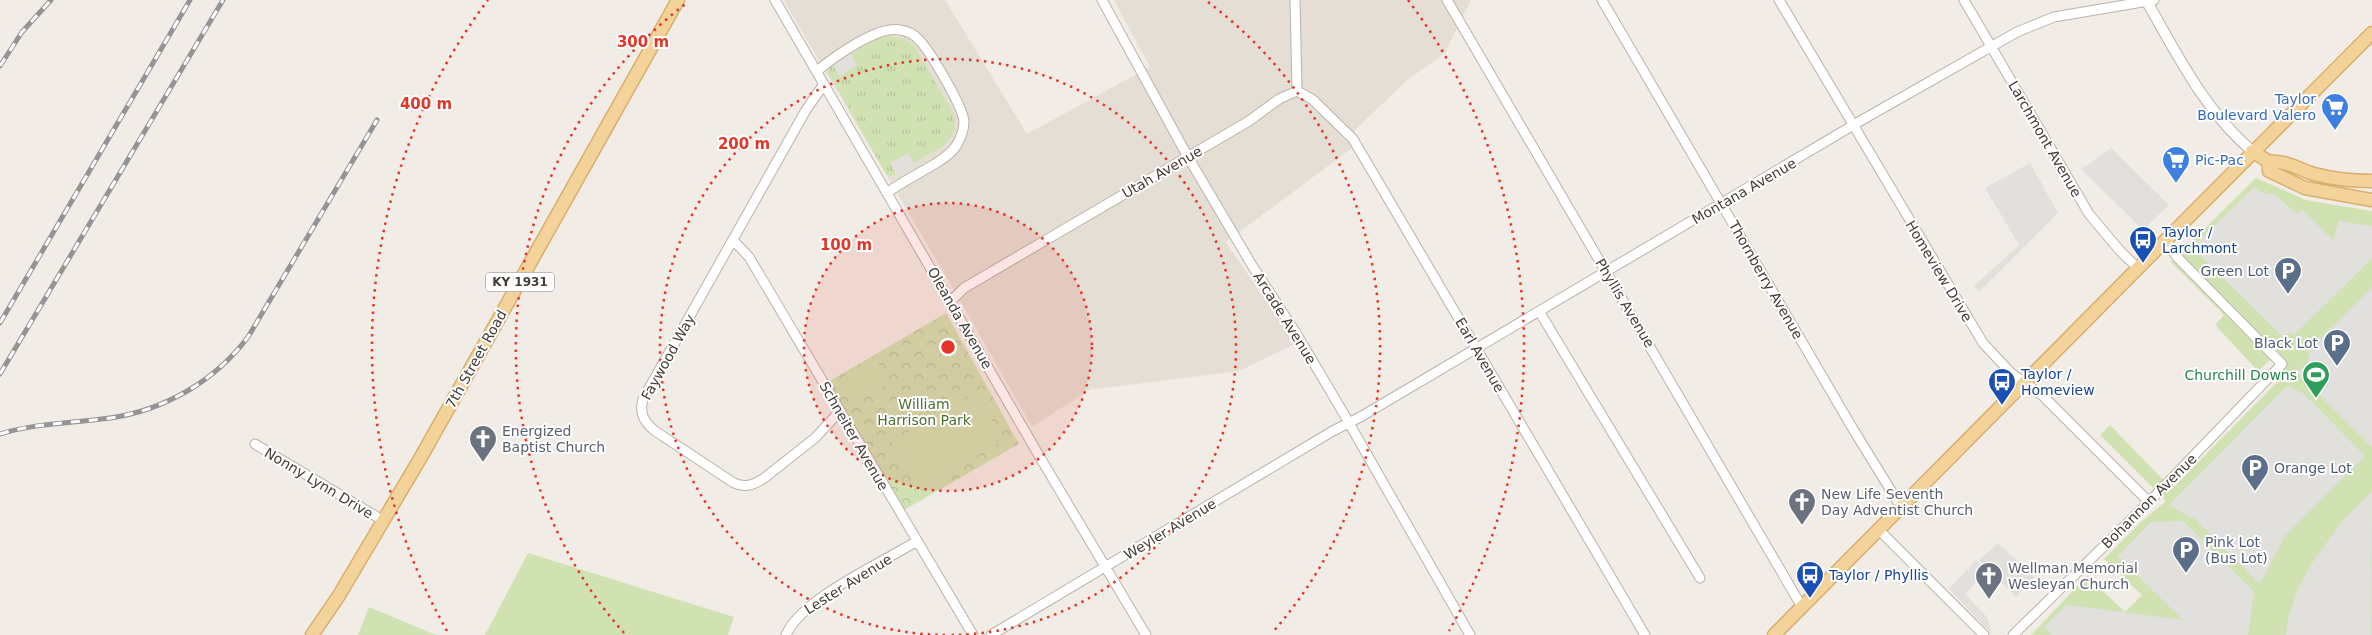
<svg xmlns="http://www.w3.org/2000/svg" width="2372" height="635" font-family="'DejaVu Sans',sans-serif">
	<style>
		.residential { fill: #e4ded4 }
		.grass { fill: url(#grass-tufts) }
		.park { fill: url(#park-crowns) }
		.garden { fill: #d0e2b2 }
		.parking { fill: #e2e0dd }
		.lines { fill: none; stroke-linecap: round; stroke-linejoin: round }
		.minor-casing { stroke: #bbb3a9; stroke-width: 11 }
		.tertiary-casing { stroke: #bbb3a9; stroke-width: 12 }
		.primary-casing { stroke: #d8af6d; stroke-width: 15 }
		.minor { stroke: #fff; stroke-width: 9 }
		.tertiary { stroke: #fff; stroke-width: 10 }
		.primary { stroke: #f4d39b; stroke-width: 12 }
		.rail-casing { stroke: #949494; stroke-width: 5 }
		.rail { stroke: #fff; stroke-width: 3; stroke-dasharray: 9; stroke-linecap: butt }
		.ring { fill: none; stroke: #e53528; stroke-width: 2.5; stroke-dasharray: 2.5 5 }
		.labels { text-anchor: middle; stroke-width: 4; stroke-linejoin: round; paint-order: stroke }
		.shield { fill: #fff; stroke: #7b7772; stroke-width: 1 }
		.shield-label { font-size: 12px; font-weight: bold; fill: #433d36 }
		.shop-label { font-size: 14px; fill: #366cbe; stroke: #fff; text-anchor: end }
		.street-label { font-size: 14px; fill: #433d36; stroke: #fff }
		.transit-label { font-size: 14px; fill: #164399; stroke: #fff; text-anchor: start }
		.service-label { font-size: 14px; fill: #4e5e75; stroke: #fff; text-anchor: end }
		.leisure-label { font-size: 14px; fill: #27864d; stroke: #fff; text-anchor: end }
		.park-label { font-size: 14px; fill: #4c6f2f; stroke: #fff }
		.worship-label { font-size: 14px; fill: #5b616d; stroke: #fff; text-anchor: start }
		.centre { fill: #e53528; stroke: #fff; stroke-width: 2.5 }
		.ring-label { font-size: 15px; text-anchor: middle; font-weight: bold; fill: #e53528; stroke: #fff; stroke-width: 4; stroke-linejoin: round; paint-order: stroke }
	</style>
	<defs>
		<pattern id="grass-tufts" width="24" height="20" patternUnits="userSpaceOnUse" patternTransform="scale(1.25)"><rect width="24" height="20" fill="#d0e2b2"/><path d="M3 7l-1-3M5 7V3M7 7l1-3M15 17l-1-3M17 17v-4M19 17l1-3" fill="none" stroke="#b4c39a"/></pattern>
		<pattern id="park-crowns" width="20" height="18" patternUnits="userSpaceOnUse" patternTransform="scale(1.25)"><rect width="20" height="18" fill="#d0e2b2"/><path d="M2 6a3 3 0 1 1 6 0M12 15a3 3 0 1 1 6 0" fill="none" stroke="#b4c39a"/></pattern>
	</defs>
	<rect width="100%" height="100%" fill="#f1ede6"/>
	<path class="residential" d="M 786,0 L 945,0 L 1027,134 L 1150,67 L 1114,0 L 1471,0 L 1445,53 L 1406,81 L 1355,130 L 1352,148 L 1226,242 L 1295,344 L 1239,371 L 1089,390 L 1032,427 L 960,300 L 784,1 Z"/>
	<path class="grass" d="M 890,36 L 907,40 L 914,46 L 954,114 L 955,129 L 952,136 L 943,146 L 914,163 L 908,153 L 890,163 L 896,174 L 891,176 L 886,174 L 878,160 L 828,72 L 833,65 L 840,76 L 857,65 L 851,54 L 877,39 Z"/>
	<path class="park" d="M 946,313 L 1019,444 L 904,510 L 828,382 Z"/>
	<path class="garden" d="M 2256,178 L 2306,200 L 2372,211 L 2372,635 L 2031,635 L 2087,576 L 2125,612 L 2142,595 L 2104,559 L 2141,522 L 2166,501 L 2100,435 L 2110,425 L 2172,489 L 2285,374 L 2270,360 L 2258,371 L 2215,325 L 2224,315 L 2171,262 Z
		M 875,358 L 890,382 L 871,393 L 856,369 Z
		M 855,369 L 869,394 L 852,405 L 837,380 Z
		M 976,393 L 1004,440 L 919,490 L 891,442 Z
		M 528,553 L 734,617 L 728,635 L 485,635 Z
		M 369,607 L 436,635 L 358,635 Z"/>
	<path class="parking" d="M 851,54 L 857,65 L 839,76 L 833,65 Z
		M 2111,148 L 2169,205 L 2143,230 L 2081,169 Z
		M 908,153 L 914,163 L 896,174 L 890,163 Z
		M 2030,163 L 2058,213 L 1979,292 L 1974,286 L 2019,245 L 1985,188 Z
		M 2254,187 L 2261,193 L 2274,194 L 2297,214 L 2302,209 L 2333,240 L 2339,221 L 2372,226 L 2372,258 L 2293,336 L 2290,332 L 2283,337 L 2199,254 L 2203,248 L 2198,242 Z
		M 2372,287 L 2372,447 L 2297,373 L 2308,362 L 2311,348 Z
		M 2287,386 L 2304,394 L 2365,456 L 2285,536 L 2260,584 L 2196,520 L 2169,505 Z
		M 2372,491 L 2371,635 L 2286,635 L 2289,614 L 2299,587 L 2312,563 L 2344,519 Z
		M 2183,521 L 2254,592 L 2248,635 L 2050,635 L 2052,633 L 2044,627 L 2067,605 L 2183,620 L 2118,556 L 2151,522 Z
		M 1998,543 L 2035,577 L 2016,597 L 1979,560 Z
		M 1976,560 L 1986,571 L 1965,594 L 1987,617 L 1992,634 L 1949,589 Z"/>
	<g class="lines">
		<defs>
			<path id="minor" d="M 775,0 L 1041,459 L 1146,635
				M 1102,0 L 1188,157 L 1253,267 L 1296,333 L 1341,409 L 1470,635
				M 1295,0 L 1297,91
				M 1447,0 L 1802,607
				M 1602,0 L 1853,429 L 1901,507
				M 1779,0 L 1983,343 L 2011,373 L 2042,395 L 2149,502
				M 1964,0 L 2089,214 L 2121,252 L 2138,268
				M 817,71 C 834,57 878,25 900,30 C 908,31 915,35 920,41 C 931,53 962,105 964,121 C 964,130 961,138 956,146 C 945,163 905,178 887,193
				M 824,84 L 806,110 L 643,399 C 639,413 644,422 655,431 L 734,483 C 745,488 753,485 763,479 L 815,438 L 840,411
				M 1297,91 L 1312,99 L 1353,139 L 1645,635
				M 733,240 L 749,257 L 973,635
				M 951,301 L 964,288 L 1249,121 L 1279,99 L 1297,91
				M 1539,311 L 1700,578
				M 255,444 L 384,521
				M 1879,530 L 1984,635
				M 786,635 C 802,598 882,563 917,541
				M 991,635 L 1331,432 L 1362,416 L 1862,120 L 2017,32 L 2054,17 L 2154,0
				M 2013,635 L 2149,502 L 2282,364 L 2177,257 L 2166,240"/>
			<path id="tertiary" d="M 2146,0 C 2177,54 2204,110 2252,151"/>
			<path id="primary" d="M 2252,151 L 2269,162 C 2285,160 2298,169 2314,174 C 2333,179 2353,181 2372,181
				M 2269,162 L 2269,171 L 2305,188 L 2372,200
				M 312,635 L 338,597 L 421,457 L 678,0
				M 1774,635 C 1974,434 2172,233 2372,33"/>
		</defs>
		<use href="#minor" class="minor-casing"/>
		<use href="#tertiary" class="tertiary-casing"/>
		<use href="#primary" class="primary-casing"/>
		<use href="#minor" class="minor"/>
		<use href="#tertiary" class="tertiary"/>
		<use href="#primary" class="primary"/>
		<defs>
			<path id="rail" d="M 0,66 L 22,32 L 51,0
				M 0,323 L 190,0
				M 0,374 L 223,0
				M 0,434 C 36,423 73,423 110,418 C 165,410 215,381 248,337 L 377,120"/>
		</defs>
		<use href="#rail" class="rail-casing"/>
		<use href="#rail" class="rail"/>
	</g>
	<circle cx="948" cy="347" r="144" fill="#e53528" fill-opacity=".12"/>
	<g class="ring">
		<circle cx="948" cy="347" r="144"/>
		<path d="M945 635A288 288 0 1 1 951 635"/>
		<path d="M624 633A432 432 0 0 1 688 2M1208 2A432 432 0 0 1 1272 633"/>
		<path d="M447 631A576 576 0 0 1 488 0M1408 0A576 576 0 0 1 1449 631"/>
	</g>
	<defs>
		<symbol id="supermarket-pin" viewBox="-11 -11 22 30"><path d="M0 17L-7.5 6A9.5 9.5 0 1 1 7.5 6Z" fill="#3f7fe0" stroke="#fff"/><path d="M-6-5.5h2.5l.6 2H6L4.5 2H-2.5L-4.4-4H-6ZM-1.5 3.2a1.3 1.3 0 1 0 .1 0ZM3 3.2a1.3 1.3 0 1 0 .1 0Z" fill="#fff"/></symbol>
		<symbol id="bus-pin" viewBox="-11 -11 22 30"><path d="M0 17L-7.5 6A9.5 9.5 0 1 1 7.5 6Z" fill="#1a4fb4" stroke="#fff"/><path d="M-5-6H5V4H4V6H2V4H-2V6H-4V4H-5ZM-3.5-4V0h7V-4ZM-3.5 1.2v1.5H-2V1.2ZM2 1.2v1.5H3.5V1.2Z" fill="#fff"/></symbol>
		<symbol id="parking-pin" viewBox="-11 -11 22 30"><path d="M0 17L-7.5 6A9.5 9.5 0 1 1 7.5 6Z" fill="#5c6f8a" stroke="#fff"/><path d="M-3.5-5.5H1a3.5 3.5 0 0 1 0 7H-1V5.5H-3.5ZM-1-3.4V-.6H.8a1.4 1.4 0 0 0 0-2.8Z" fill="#fff"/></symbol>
		<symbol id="stadium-pin" viewBox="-11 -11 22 30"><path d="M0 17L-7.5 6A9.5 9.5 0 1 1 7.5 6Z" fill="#2e9e5b" stroke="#fff"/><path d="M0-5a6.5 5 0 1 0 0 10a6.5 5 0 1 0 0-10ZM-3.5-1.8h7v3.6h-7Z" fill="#fff"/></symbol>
		<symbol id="church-pin" viewBox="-11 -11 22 30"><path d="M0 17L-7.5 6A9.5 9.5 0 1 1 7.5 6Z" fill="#6b7280" stroke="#fff"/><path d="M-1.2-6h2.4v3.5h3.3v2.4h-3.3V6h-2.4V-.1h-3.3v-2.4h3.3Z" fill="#fff"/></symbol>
	</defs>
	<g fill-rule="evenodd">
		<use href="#supermarket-pin" x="2319" y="91" width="32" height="43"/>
		<use href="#supermarket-pin" x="2160" y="144" width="32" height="43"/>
		<use href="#bus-pin" x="2127" y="224" width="32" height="43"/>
		<use href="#parking-pin" x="2272" y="255" width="32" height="43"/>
		<use href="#parking-pin" x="2321" y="327" width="32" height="43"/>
		<use href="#stadium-pin" x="2300" y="359" width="32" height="43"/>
		<use href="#bus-pin" x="1986" y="366" width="32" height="43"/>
		<use href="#church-pin" x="467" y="423" width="32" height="43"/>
		<use href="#parking-pin" x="2239" y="452" width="32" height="43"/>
		<use href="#church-pin" x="1786" y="486" width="32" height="43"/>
		<use href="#parking-pin" x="2170" y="534" width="32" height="43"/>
		<use href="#bus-pin" x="1794" y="559" width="32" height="43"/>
		<use href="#church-pin" x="1973" y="560" width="32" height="43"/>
	</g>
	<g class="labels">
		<rect class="shield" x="486" y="272.5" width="68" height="19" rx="4"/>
		<g class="shield-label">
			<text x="520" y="286">KY 1931</text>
		</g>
		<g class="shop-label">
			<text x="2316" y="104">Taylor<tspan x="2316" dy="16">Boulevard Valero</tspan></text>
			<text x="2195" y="165" text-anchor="start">Pic-Pac</text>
		</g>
		<g class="street-label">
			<text transform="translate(2045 139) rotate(60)" y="5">Larchmont Avenue</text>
			<text transform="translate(1162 172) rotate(-30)" y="5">Utah Avenue</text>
			<text transform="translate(1744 191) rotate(-30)" y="5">Montana Avenue</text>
			<text transform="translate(1939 271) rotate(59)" y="5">Homeview Drive</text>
			<text transform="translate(1766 280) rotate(60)" y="5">Thornberry Avenue</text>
			<text transform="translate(1625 303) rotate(59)" y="5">Phyllis Avenue</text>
			<text transform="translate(960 318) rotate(60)" y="5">Oleanda Avenue</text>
			<text transform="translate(1285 318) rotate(58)" y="5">Arcade Avenue</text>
			<text transform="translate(1480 355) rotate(60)" y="5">Earl Avenue</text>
			<text transform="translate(668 357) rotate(-61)" y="5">Faywood Way</text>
			<text transform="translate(476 359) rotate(-61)" y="5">7th Street Road</text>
			<text transform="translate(854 436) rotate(60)" y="5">Schneiter Avenue</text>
			<text transform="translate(319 483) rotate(31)" y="5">Nonny Lynn Drive</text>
			<text transform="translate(2149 501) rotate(-45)" y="5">Bohannon Avenue</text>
			<text transform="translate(1170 529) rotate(-31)" y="5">Weyler Avenue</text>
			<text transform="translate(848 584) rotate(-32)" y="5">Lester Avenue</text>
		</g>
		<g class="transit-label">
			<text x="2162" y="237">Taylor /<tspan x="2162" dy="16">Larchmont</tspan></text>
			<text x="2021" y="379">Taylor /<tspan x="2021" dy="16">Homeview</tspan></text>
			<text x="1829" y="580">Taylor / Phyllis</text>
		</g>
		<g class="service-label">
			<text x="2269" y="276">Green Lot</text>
			<text x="2318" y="348">Black Lot</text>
			<text x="2274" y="473" text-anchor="start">Orange Lot</text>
			<text x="2205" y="547" text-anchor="start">Pink Lot<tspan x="2205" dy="16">(Bus Lot)</tspan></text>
		</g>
		<g class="leisure-label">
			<text x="2297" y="380">Churchill Downs</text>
		</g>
		<g class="park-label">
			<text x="924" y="409">William<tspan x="924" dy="16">Harrison Park</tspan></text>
		</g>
		<g class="worship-label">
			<text x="502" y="436">Energized<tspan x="502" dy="16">Baptist Church</tspan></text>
			<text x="1821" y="499">New Life Seventh<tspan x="1821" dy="16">Day Adventist Church</tspan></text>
			<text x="2008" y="573">Wellman Memorial<tspan x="2008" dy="16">Wesleyan Church</tspan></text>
		</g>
	</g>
	<circle cx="948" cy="347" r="8" class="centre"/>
	<g class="ring-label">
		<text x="643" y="47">300 m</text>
		<text x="426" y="109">400 m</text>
		<text x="744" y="149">200 m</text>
		<text x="846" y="250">100 m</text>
	</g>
</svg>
